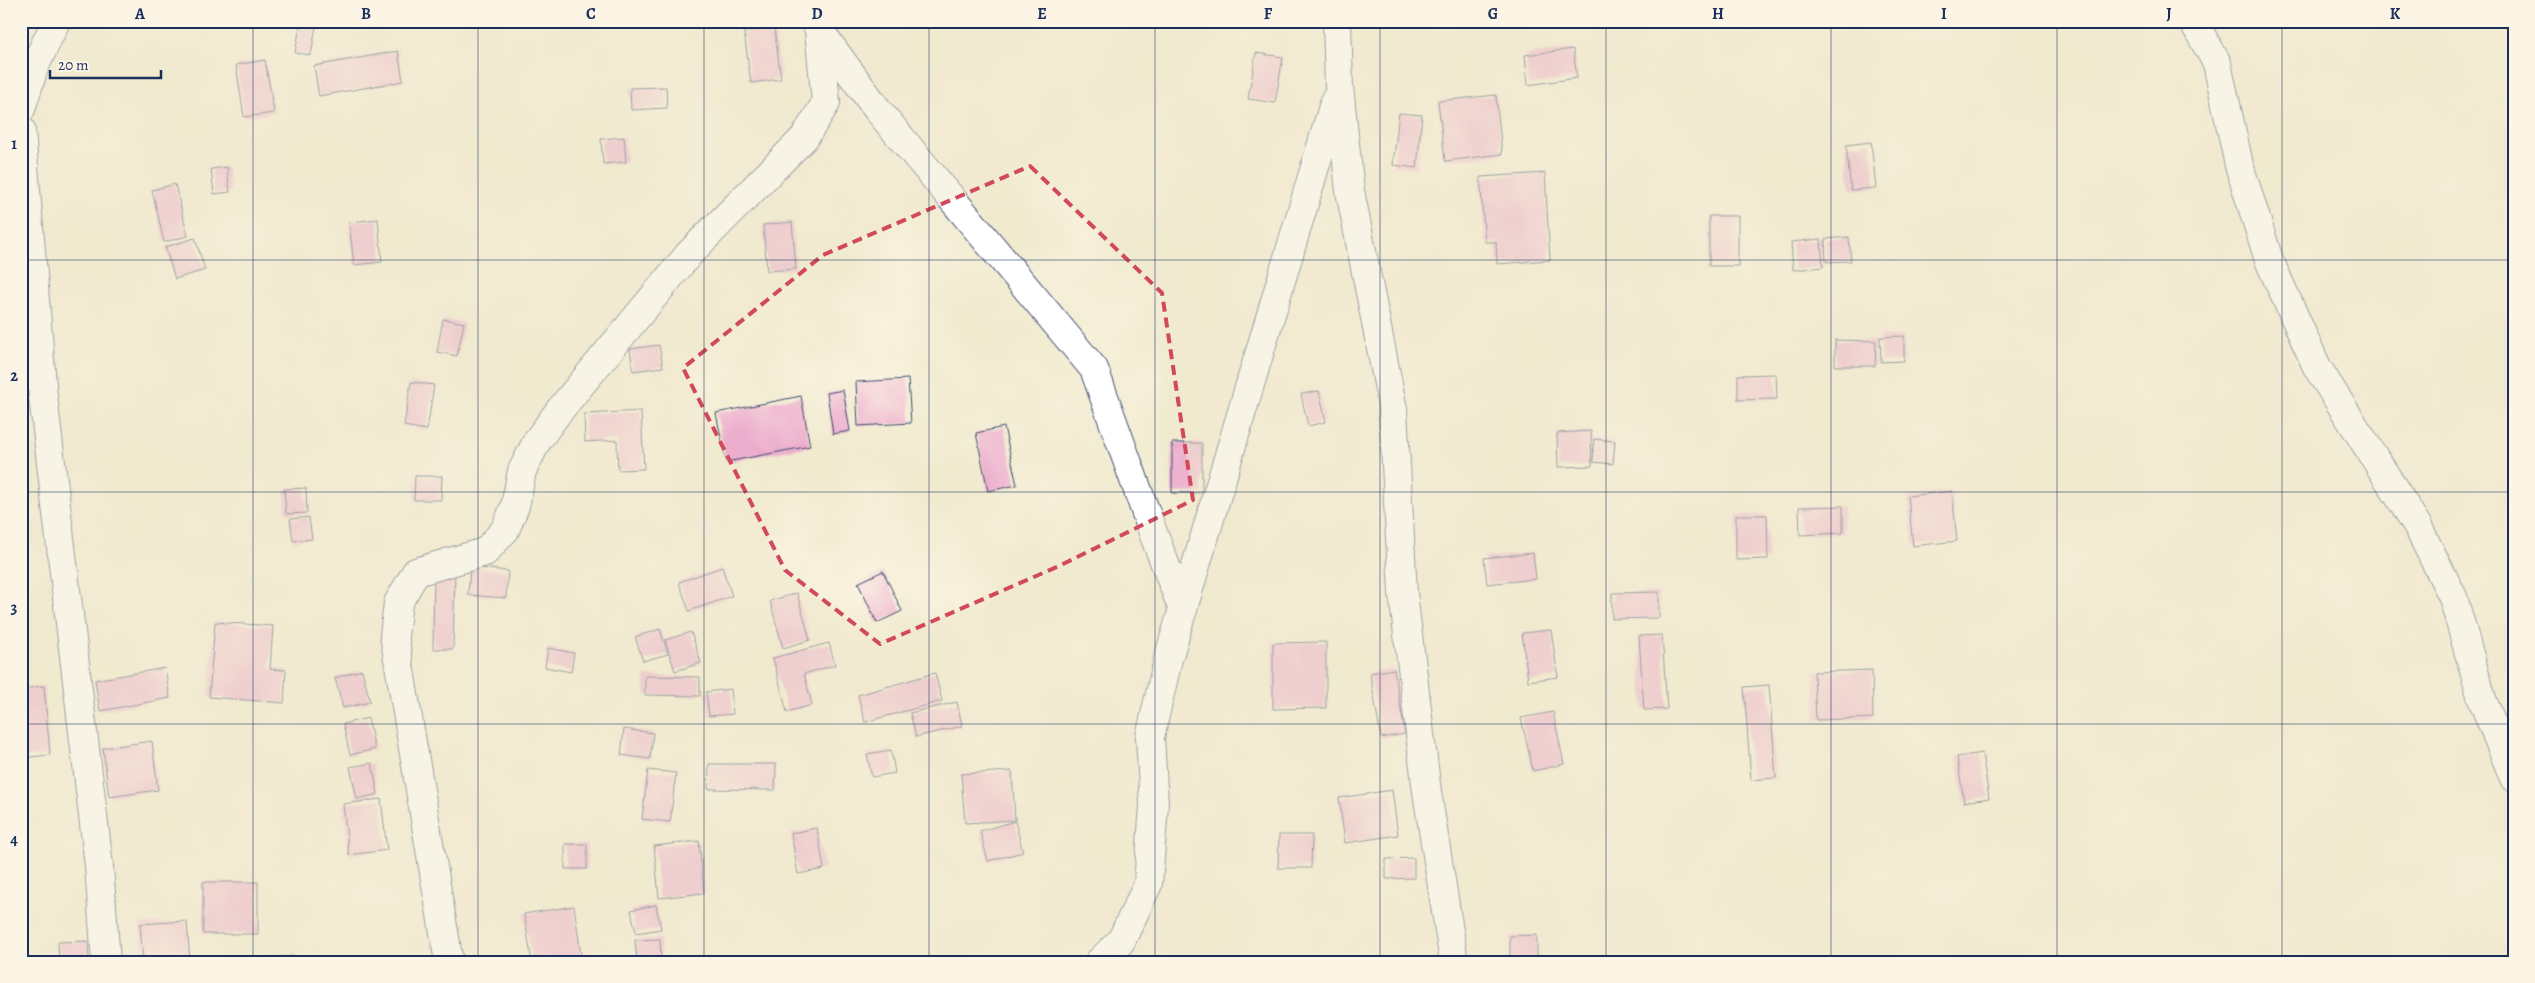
<svg xmlns="http://www.w3.org/2000/svg" width="2535" height="983" font-family="Alegreya,serif">
	<style>
		.building { fill: #ecadcd }
		.lines { fill: none; stroke-linecap: round; stroke-linejoin: round }
		.street-casing { stroke: #3b4b6f; stroke-width: 30 }
		.street { stroke: #fff; stroke-width: 28 }
		.marked { fill: none; stroke: #d1495b; stroke-width: 4; stroke-dasharray: 10 6; stroke-linejoin: round }
		.grid { fill: none; stroke: #1b2f5e; stroke-width: 1; stroke-opacity: 0.55 }
		.neatline { fill: none; stroke: #1b2f5e; stroke-width: 2 }
		.grid-label { font-size: 16px; text-anchor: middle; font-weight: bold; fill: #1b2f5e }
	</style>
	<rect width="100%" height="100%" fill="#fcf5e5"/>
	<filter id="ink" filterUnits="userSpaceOnUse"><feTurbulence type="fractalNoise" baseFrequency=".02" numOctaves="2"/><feDisplacementMap in="SourceGraphic" scale="10" xChannelSelector="R" yChannelSelector="G"/><feConvolveMatrix kernelMatrix="1 2 1 2 8 2 1 2 1" color-interpolation-filters="sRGB"/></filter>
	<filter id="wash" filterUnits="userSpaceOnUse"><feTurbulence type="fractalNoise" baseFrequency=".0096" numOctaves="4" result="noise"/><feDisplacementMap in="SourceGraphic" scale="20" xChannelSelector="R" yChannelSelector="G"/><feGaussianBlur stdDeviation="1.12" result="paint"/><feColorMatrix in="noise" values="0 0 0 0 0 0 0 0 0 0 0 0 0 0 0 0 0 1.4 0 .05"/><feComposite in="paint" operator="in"/></filter>
	<g filter="url(#wash)">
		<rect width="100%" height="100%" fill="#f0eacf"/>
		<g id="blocks">
			<path class="building" d="M 301,21 L 317,21 L 311,55 L 295,53 Z
				M 774,27 L 781,79 L 751,83 L 744,32 Z
				M 1573,49 L 1577,78 L 1528,85 L 1525,55 Z
				M 398,51 L 403,81 L 319,96 L 314,66 Z
				M 1256,53 L 1283,57 L 1275,103 L 1248,99 Z
				M 265,60 L 274,113 L 244,117 L 236,65 Z
				M 666,87 L 667,108 L 631,110 L 630,88 Z
				M 1496,95 L 1502,154 L 1445,161 L 1438,101 Z
				M 1399,113 L 1422,115 L 1417,168 L 1393,165 Z
				M 624,137 L 626,162 L 603,164 L 601,139 Z
				M 1871,142 L 1876,188 L 1851,190 L 1846,145 Z
				M 227,167 L 230,192 L 214,194 L 211,169 Z
				M 1545,173 L 1550,260 L 1497,264 L 1496,242 L 1485,242 L 1480,177 Z
				M 175,184 L 188,236 L 164,242 L 152,190 Z
				M 1709,216 L 1738,216 L 1738,266 L 1709,266 Z
				M 378,219 L 382,262 L 354,265 L 349,222 Z
				M 792,222 L 796,269 L 767,271 L 763,225 Z
				M 1849,237 L 1851,261 L 1826,262 L 1825,239 Z
				M 195,238 L 205,270 L 175,279 L 165,247 Z
				M 1821,239 L 1823,267 L 1793,270 L 1791,242 Z
				M 443,319 L 464,323 L 457,356 L 437,352 Z
				M 1904,336 L 1904,361 L 1881,362 L 1880,337 Z
				M 1835,340 L 1876,341 L 1875,366 L 1835,366 Z
				M 659,345 L 663,367 L 633,371 L 630,349 Z
				M 1776,374 L 1777,399 L 1738,400 L 1738,375 Z
				M 908,379 L 911,423 L 858,426 L 856,382 Z
				M 411,382 L 434,385 L 427,430 L 404,426 Z
				M 843,390 L 850,431 L 833,434 L 827,393 Z
				M 1319,391 L 1326,422 L 1308,426 L 1301,394 Z
				M 801,396 L 810,446 L 726,462 L 716,413 Z
				M 641,411 L 644,469 L 618,470 L 617,440 L 585,442 L 584,414 Z
				M 1004,427 L 1017,485 L 988,491 L 976,433 Z
				M 1591,431 L 1592,466 L 1558,467 L 1557,433 Z
				M 1594,439 L 1615,441 L 1613,464 L 1593,462 Z
				M 1172,443 L 1202,443 L 1202,493 L 1172,493 Z
				M 415,476 L 442,476 L 441,500 L 414,500 Z
				M 306,488 L 307,513 L 286,514 L 284,489 Z
				M 1952,491 L 1957,541 L 1913,546 L 1908,496 Z
				M 1843,506 L 1843,533 L 1800,535 L 1799,507 Z
				M 1736,515 L 1767,515 L 1768,559 L 1736,560 Z
				M 309,517 L 312,539 L 293,541 L 290,519 Z
				M 1533,553 L 1536,579 L 1487,584 L 1484,558 Z
				M 470,567 L 508,571 L 506,598 L 468,595 Z
				M 722,567 L 732,596 L 689,611 L 679,582 Z
				M 434,570 L 455,570 L 453,649 L 433,649 Z
				M 883,571 L 902,611 L 877,623 L 858,583 Z
				M 1659,592 L 1659,618 L 1612,619 L 1612,593 Z
				M 797,593 L 810,640 L 783,648 L 770,601 Z
				M 215,622 L 273,626 L 270,669 L 286,670 L 284,703 L 209,697 Z
				M 660,629 L 668,654 L 643,661 L 635,637 Z
				M 1551,630 L 1558,677 L 1528,681 L 1522,633 Z
				M 691,632 L 701,663 L 675,671 L 665,640 Z
				M 1662,635 L 1667,709 L 1644,710 L 1639,636 Z
				M 1326,642 L 1326,708 L 1273,709 L 1273,643 Z
				M 829,643 L 835,665 L 804,674 L 812,705 L 787,712 L 773,658 Z
				M 548,648 L 574,653 L 571,672 L 545,667 Z
				M 165,668 L 170,698 L 100,711 L 95,680 Z
				M 1394,669 L 1405,734 L 1381,738 L 1370,673 Z
				M 362,670 L 370,702 L 343,708 L 335,678 Z
				M 1872,670 L 1873,718 L 1816,720 L 1814,672 Z
				M 935,673 L 942,701 L 865,722 L 858,695 Z
				M 645,676 L 700,677 L 700,696 L 645,695 Z
				M 1769,685 L 1776,778 L 1751,780 L 1744,687 Z
				M 44,686 L 50,755 L 21,758 L 21,689 Z
				M 731,689 L 733,714 L 709,716 L 706,692 Z
				M 957,702 L 962,726 L 916,737 L 910,713 Z
				M 1553,712 L 1564,764 L 1533,771 L 1521,718 Z
				M 368,718 L 375,749 L 350,755 L 343,724 Z
				M 624,729 L 653,733 L 650,759 L 621,755 Z
				M 152,741 L 158,790 L 109,797 L 103,748 Z
				M 891,750 L 895,773 L 872,777 L 867,754 Z
				M 1982,753 L 1989,798 L 1964,802 L 1957,757 Z
				M 372,763 L 378,794 L 357,799 L 350,767 Z
				M 709,764 L 776,764 L 775,790 L 708,789 Z
				M 648,770 L 676,773 L 670,822 L 642,819 Z
				M 1012,771 L 1015,820 L 965,823 L 961,774 Z
				M 1392,790 L 1398,835 L 1345,843 L 1339,798 Z
				M 381,799 L 387,850 L 349,855 L 343,804 Z
				M 1015,821 L 1023,852 L 988,861 L 980,831 Z
				M 817,828 L 824,869 L 798,874 L 791,833 Z
				M 1279,835 L 1312,835 L 1311,868 L 1278,868 Z
				M 699,841 L 704,893 L 659,898 L 654,846 Z
				M 565,844 L 587,844 L 587,869 L 565,869 Z
				M 1414,858 L 1414,878 L 1386,879 L 1386,859 Z
				M 203,882 L 258,882 L 258,934 L 203,934 Z
				M 656,905 L 661,929 L 636,933 L 631,910 Z
				M 574,906 L 582,962 L 532,962 L 524,914 Z
				M 187,921 L 190,962 L 143,962 L 140,924 Z
				M 1537,935 L 1537,958 L 1510,958 L 1510,936 Z
				M 660,939 L 661,962 L 637,962 L 635,940 Z
				M 88,941 L 89,962 L 59,962 L 58,942 Z
				M 293,956 L 294,962 L 269,962 L 269,958 Z
				M 1575,957 L 1576,962 L 1548,962 L 1548,959 Z"/>
		</g>
	</g>
	<g filter="url(#ink)">
		<use href="#blocks" fill-opacity="0" stroke="#3b4b6f" stroke-width="1"/>
		<g class="lines">
			<defs>
				<path id="street" d="M 1337,21 L 1339,87 L 1350,191 L 1393,409 L 1403,593 L 1427,792 L 1454,962
					M 2193,21 L 2217,63 L 2239,165 L 2269,260 L 2317,367 L 2417,525 L 2453,597 L 2482,699 L 2514,778
					M 819,30 L 877,109 L 1094,369 L 1155,538 L 1183,610
					M 21,109 L 34,68 L 56,21
					M 21,130 L 43,396 L 99,866 L 106,962
					M 449,962 L 394,635 L 398,603 L 416,572 L 485,552 L 505,530 L 515,506 L 522,471 L 537,441 L 559,411 L 689,254 L 804,138 L 826,103 L 819,30 L 816,21
					M 1099,962 L 1121,941 L 1148,884 L 1154,805 L 1150,737 L 1168,659 L 1335,100"/>
			</defs>
			<use href="#street" class="street-casing"/>
			<use href="#street" class="street"/>
		</g>
	</g>
	<path d="M0 0H2535V983H0ZM 1030,166 L 1162,293 L 1193,500 L 1059,566 L 880,644 L 785,570 L 683,368 L 823,255 Z" fill="#f0eacf" fill-opacity=".55" fill-rule="evenodd"/>
	<path class="marked" d="M 1030,166 L 1162,293 L 1193,500 L 1059,566 L 880,644 L 785,570 L 683,368 L 823,255 Z"/>
	<path class="grid" d="M 253,21 L 253,962M 478,21 L 478,962M 704,21 L 704,962M 929,21 L 929,962M 1155,21 L 1155,962M 1380,21 L 1380,962M 1606,21 L 1606,962M 1831,21 L 1831,962M 2057,21 L 2057,962M 2282,21 L 2282,962M 21,260 L 2514,260M 21,492 L 2514,492M 21,724 L 2514,724"/>
	<rect width="2535" height="983" fill="none" stroke="#fcf5e5" stroke-width="55"/>
	<path d="M50 70v8h111v-8" fill="none" stroke="#1b2f5e" stroke-width="2.5"/>
	<text x="58" y="70" font-size="15" fill="#1b2f5e" stroke="#fcf5e5" stroke-width="4" paint-order="stroke">20 m</text>
	<rect x="28" y="28" width="2480" height="928" class="neatline"/>
	<g class="grid-label">
		<text x="140" y="19">A</text>
		<text x="366" y="19">B</text>
		<text x="591" y="19">C</text>
		<text x="817" y="19">D</text>
		<text x="1042" y="19">E</text>
		<text x="1268" y="19">F</text>
		<text x="1493" y="19">G</text>
		<text x="1718" y="19">H</text>
		<text x="1944" y="19">I</text>
		<text x="2169" y="19">J</text>
		<text x="2395" y="19">K</text>
		<text x="14" y="149">1</text>
		<text x="14" y="381">2</text>
		<text x="14" y="613">3</text>
		<text x="14" y="845">4</text>
	</g>
</svg>
